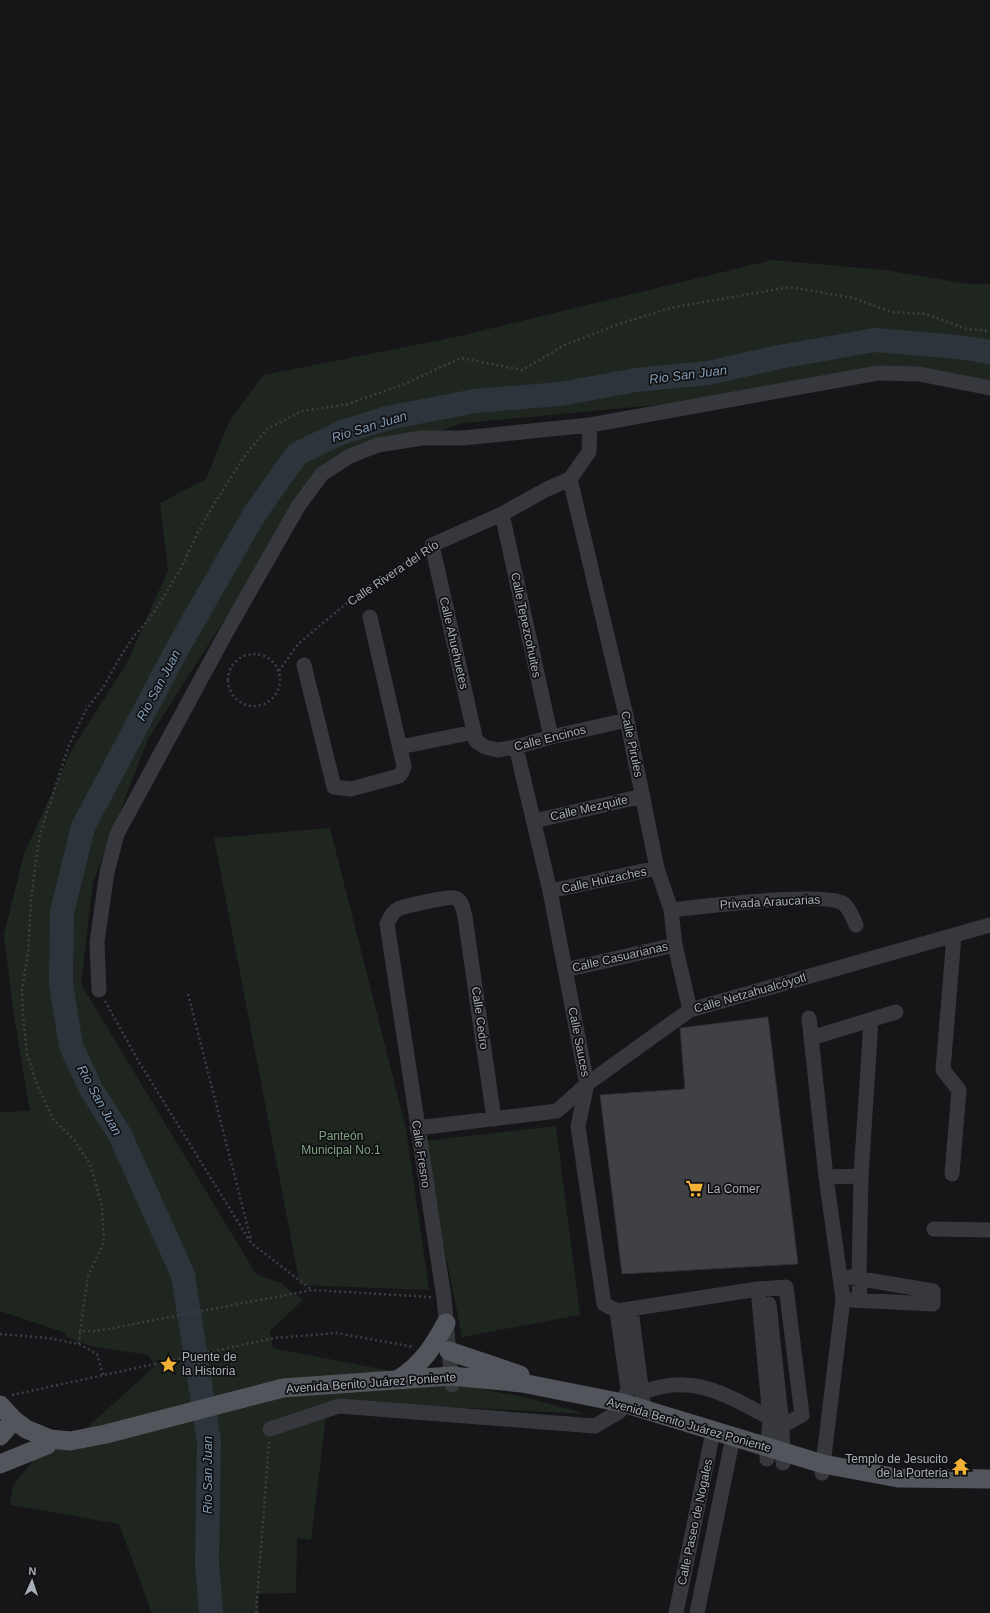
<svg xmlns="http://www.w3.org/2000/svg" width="990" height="1613" font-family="Helvetica,sans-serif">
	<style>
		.green { fill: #1e261f }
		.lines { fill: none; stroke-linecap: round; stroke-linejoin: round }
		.river { stroke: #2c353c; stroke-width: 24 }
		.building { fill: #404145; stroke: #303034 }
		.path { stroke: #3d3f44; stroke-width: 2.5; stroke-dasharray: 2 3; stroke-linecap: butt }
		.minor { stroke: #37383d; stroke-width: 15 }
		.major { stroke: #53555c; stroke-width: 19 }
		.labels { text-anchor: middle; stroke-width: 3.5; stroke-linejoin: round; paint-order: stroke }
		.street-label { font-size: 12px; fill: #a8adb8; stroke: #111113 }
		.park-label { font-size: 12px; fill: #7fa381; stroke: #111113 }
		.poi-label { font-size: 12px; fill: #a8adb8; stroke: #111113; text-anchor: start }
		.water-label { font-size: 13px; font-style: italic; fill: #7f9bb3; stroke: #111113 }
	</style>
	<rect width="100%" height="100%" fill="#161618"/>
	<path class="green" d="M 772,260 L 885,270 L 967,284 L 990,284 L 990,387 L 896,366 L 656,405 L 464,423 L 316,470 L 247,584 L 148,739 L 93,882 L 81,984 L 256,1274 L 281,1283 L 303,1300 L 270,1331 L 273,1348 L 528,1398 L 587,1414 L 337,1401 L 326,1417 L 311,1540 L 297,1538 L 296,1593 L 258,1594 L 259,1613 L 152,1613 L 119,1524 L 10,1505 L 13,1485 L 38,1455 L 82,1432 L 155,1366 L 148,1355 L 91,1346 L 66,1337 L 66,1333 L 0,1311 L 0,1112 L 30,1111 L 13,1009 L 4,935 L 24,854 L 71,751 L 127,663 L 168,570 L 160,503 L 206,479 L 229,422 L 263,375 L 456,337 Z
		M 330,828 L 406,1128 L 429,1290 L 300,1285 L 214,838 Z
		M 556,1126 L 580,1315 L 462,1337 L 423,1141 Z"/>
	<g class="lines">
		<path class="river" d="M 211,1613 L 207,1563 L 209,1441 L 183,1275 L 120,1135 L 91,1089 L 71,1046 L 61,983 L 62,912 L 83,827 L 180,644 L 255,513 L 297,454 L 340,433 L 387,418 L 475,401 L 560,394 L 636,380 L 708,373 L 779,357 L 875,340 L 957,347 L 990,352"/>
	</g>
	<path class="building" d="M 768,1017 L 798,1264 L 622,1274 L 600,1095 L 685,1089 L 680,1028 Z"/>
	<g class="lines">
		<path class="path" d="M228 680a26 26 0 1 1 52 0a26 26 0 1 1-52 0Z
			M 279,671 L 298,644 L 360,592 L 420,553
			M 188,994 L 251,1240
			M 105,1001 L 139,1062 L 251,1243 L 312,1290
			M 431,1297 L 312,1290 L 97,1331 L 80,1331 L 88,1276 L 104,1242 L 102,1206 L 90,1164 L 74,1140 L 53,1119 L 37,1085 L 27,1054 L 23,1015 L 22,989 L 28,954 L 31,901 L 35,868 L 40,834 L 69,745 L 86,710 L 104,686 L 119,659 L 134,636 L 151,617 L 180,570 L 200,528 L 216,501 L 246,454 L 267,429 L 302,411 L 348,404 L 402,385 L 461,358 L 522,370 L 563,346 L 616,325 L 670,308 L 790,287 L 853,298 L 892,312 L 926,314 L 967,329 L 990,331
			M 0,1334 L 48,1338 L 79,1344 L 97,1354 L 103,1375
			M 79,1344 L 80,1331
			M 12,1395 L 274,1338 L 337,1333 L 414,1347
			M 256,1613 L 269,1442"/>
		<path class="minor" d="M 570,479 L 627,720 L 657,868 L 671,910 L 675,945 L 690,1010
			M 570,479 L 547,489 L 502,514 L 432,545 L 476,741 L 485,747 L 498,750 L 516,747 L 551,737 L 627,720
			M 570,479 L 589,452 L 590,425 L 878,373 L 919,374 L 990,388
			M 502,514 L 551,737
			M 304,665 L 334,787 L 351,789 L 399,776 L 402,772 L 404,766 L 370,617
			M 400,747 L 474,732
			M 534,821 L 643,796
			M 550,891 L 657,868
			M 671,910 C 697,907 827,891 844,904 C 850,909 853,918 856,925
			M 565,970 L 675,945
			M 99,990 L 97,942 L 107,872 L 117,834 L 227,631 L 299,505 L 322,474 L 350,456 L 378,445 L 422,438 L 463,438 L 590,425
			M 809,1018 L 826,1177 L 843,1299 L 822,1473
			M 811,1038 L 896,1012
			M 417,1128 L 557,1111 L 587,1084 L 690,1010 L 990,925
			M 952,1174 L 959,1090 L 943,1070 L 954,936
			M 826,1177 L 861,1176
			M 934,1229 L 990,1230
			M 850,1277 L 933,1291 L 933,1304 L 851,1300
			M 758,1289 L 770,1418 L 767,1459
			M 860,1300 L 859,1277 L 861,1176 L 871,1020
			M 769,1304 L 782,1426
			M 631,1310 L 643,1402
			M 617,1311 L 758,1289 L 786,1287 L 802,1415 L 782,1426 L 783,1463
			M 452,1385 L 444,1298 L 387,924 C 390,918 392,912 398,909 C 405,906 449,896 455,898 C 463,901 463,910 465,917 L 494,1119
			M 642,1392 C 656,1388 669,1384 684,1385 C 713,1385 745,1405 770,1418
			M 270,1429 L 339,1406 L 595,1426 L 620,1411 L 628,1389 L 617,1311 L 604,1304 L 578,1126 L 587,1084 L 550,891 L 516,747
			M 676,1613 L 713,1432
			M 697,1613 L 733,1437"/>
		<path class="major" d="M 449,1351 L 520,1375
			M 399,1379 C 422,1364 433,1347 446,1323
			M 0,1405 L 14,1420 L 26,1429 L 50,1439 L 70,1441 L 106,1434 L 283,1388 L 451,1376 L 522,1383 L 623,1403 L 823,1464 L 898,1478 L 990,1479
			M 0,1436 L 14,1420
			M 0,1464 L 47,1445"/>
	</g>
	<defs>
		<symbol id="supermarket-bare" viewBox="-9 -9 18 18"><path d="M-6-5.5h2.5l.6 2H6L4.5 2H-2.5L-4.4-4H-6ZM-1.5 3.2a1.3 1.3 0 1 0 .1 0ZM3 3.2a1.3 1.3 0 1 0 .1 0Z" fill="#f2b134" stroke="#111113" stroke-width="2.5" paint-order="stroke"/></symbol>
		<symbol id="sight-bare" viewBox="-9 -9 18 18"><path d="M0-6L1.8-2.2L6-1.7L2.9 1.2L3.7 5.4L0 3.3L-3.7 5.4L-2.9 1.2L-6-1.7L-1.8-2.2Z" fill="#f2b134" stroke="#111113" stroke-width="2.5" paint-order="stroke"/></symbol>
		<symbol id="temple-bare" viewBox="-9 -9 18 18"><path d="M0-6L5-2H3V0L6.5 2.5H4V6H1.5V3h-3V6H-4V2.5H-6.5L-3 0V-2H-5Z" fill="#f2b134" stroke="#111113" stroke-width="2.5" paint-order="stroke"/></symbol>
	</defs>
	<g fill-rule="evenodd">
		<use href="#supermarket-bare" x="682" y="1176" width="25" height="25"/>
		<use href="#sight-bare" x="156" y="1352" width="25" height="25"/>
		<use href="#temple-bare" x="948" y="1454" width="25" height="25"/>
	</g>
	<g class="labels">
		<g class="street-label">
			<text transform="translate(393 573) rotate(-34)" y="4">Calle Rivera del Río</text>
			<text transform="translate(526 625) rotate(78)" y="4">Calle Tepezcohuites</text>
			<text transform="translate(454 643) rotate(77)" y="4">Calle Ahuehuetes</text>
			<text transform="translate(550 738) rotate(-14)" y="4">Calle Encinos</text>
			<text transform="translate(632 744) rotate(78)" y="4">Calle Pirules</text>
			<text transform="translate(589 808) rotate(-13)" y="4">Calle Mezquite</text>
			<text transform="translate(604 880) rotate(-12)" y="4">Calle Huizaches</text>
			<text transform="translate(770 902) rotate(-3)" y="4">Privada Araucarias</text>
			<text transform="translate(620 957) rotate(-13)" y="4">Calle Casuarianas</text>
			<text transform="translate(750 993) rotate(-16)" y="4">Calle Netzahualcóyotl</text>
			<text transform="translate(480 1018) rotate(82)" y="4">Calle Cedro</text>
			<text transform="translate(579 1042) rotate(79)" y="4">Calle Sauces</text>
			<text transform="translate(421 1154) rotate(81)" y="4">Calle Fresno</text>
			<text transform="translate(371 1383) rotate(-4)" y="4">Avenida Benito Juárez Poniente</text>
			<text transform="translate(689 1425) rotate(16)" y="4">Avenida Benito Juárez Poniente</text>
			<text transform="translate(695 1522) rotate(-78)" y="4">Calle Paseo de Nogales</text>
		</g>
		<g class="park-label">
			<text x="341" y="1140">Panteón<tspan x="341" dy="14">Municipal No.1</tspan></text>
		</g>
		<g class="poi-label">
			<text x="707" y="1193">La Comer</text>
			<text x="182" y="1361">Puente de<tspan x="182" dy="14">la Historia</tspan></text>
			<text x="948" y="1463" text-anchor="end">Templo de Jesucito<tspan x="948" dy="14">de la Porteria</tspan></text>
		</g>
		<g class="water-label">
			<text transform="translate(688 374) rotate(-7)" y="5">Rio San Juan</text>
			<text transform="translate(369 426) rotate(-17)" y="5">Rio San Juan</text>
			<text transform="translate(158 685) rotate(-62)" y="5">Rio San Juan</text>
			<text transform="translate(100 1100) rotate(61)" y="5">Rio San Juan</text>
			<text transform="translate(207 1475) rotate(-90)" y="5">Rio San Juan</text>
		</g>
	</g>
	<g transform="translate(32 1581) rotate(3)" stroke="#111113" stroke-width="3" paint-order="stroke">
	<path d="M0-3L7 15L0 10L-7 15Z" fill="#a8adb8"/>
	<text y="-6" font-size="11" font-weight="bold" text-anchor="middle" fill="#a8adb8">N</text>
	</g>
</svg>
